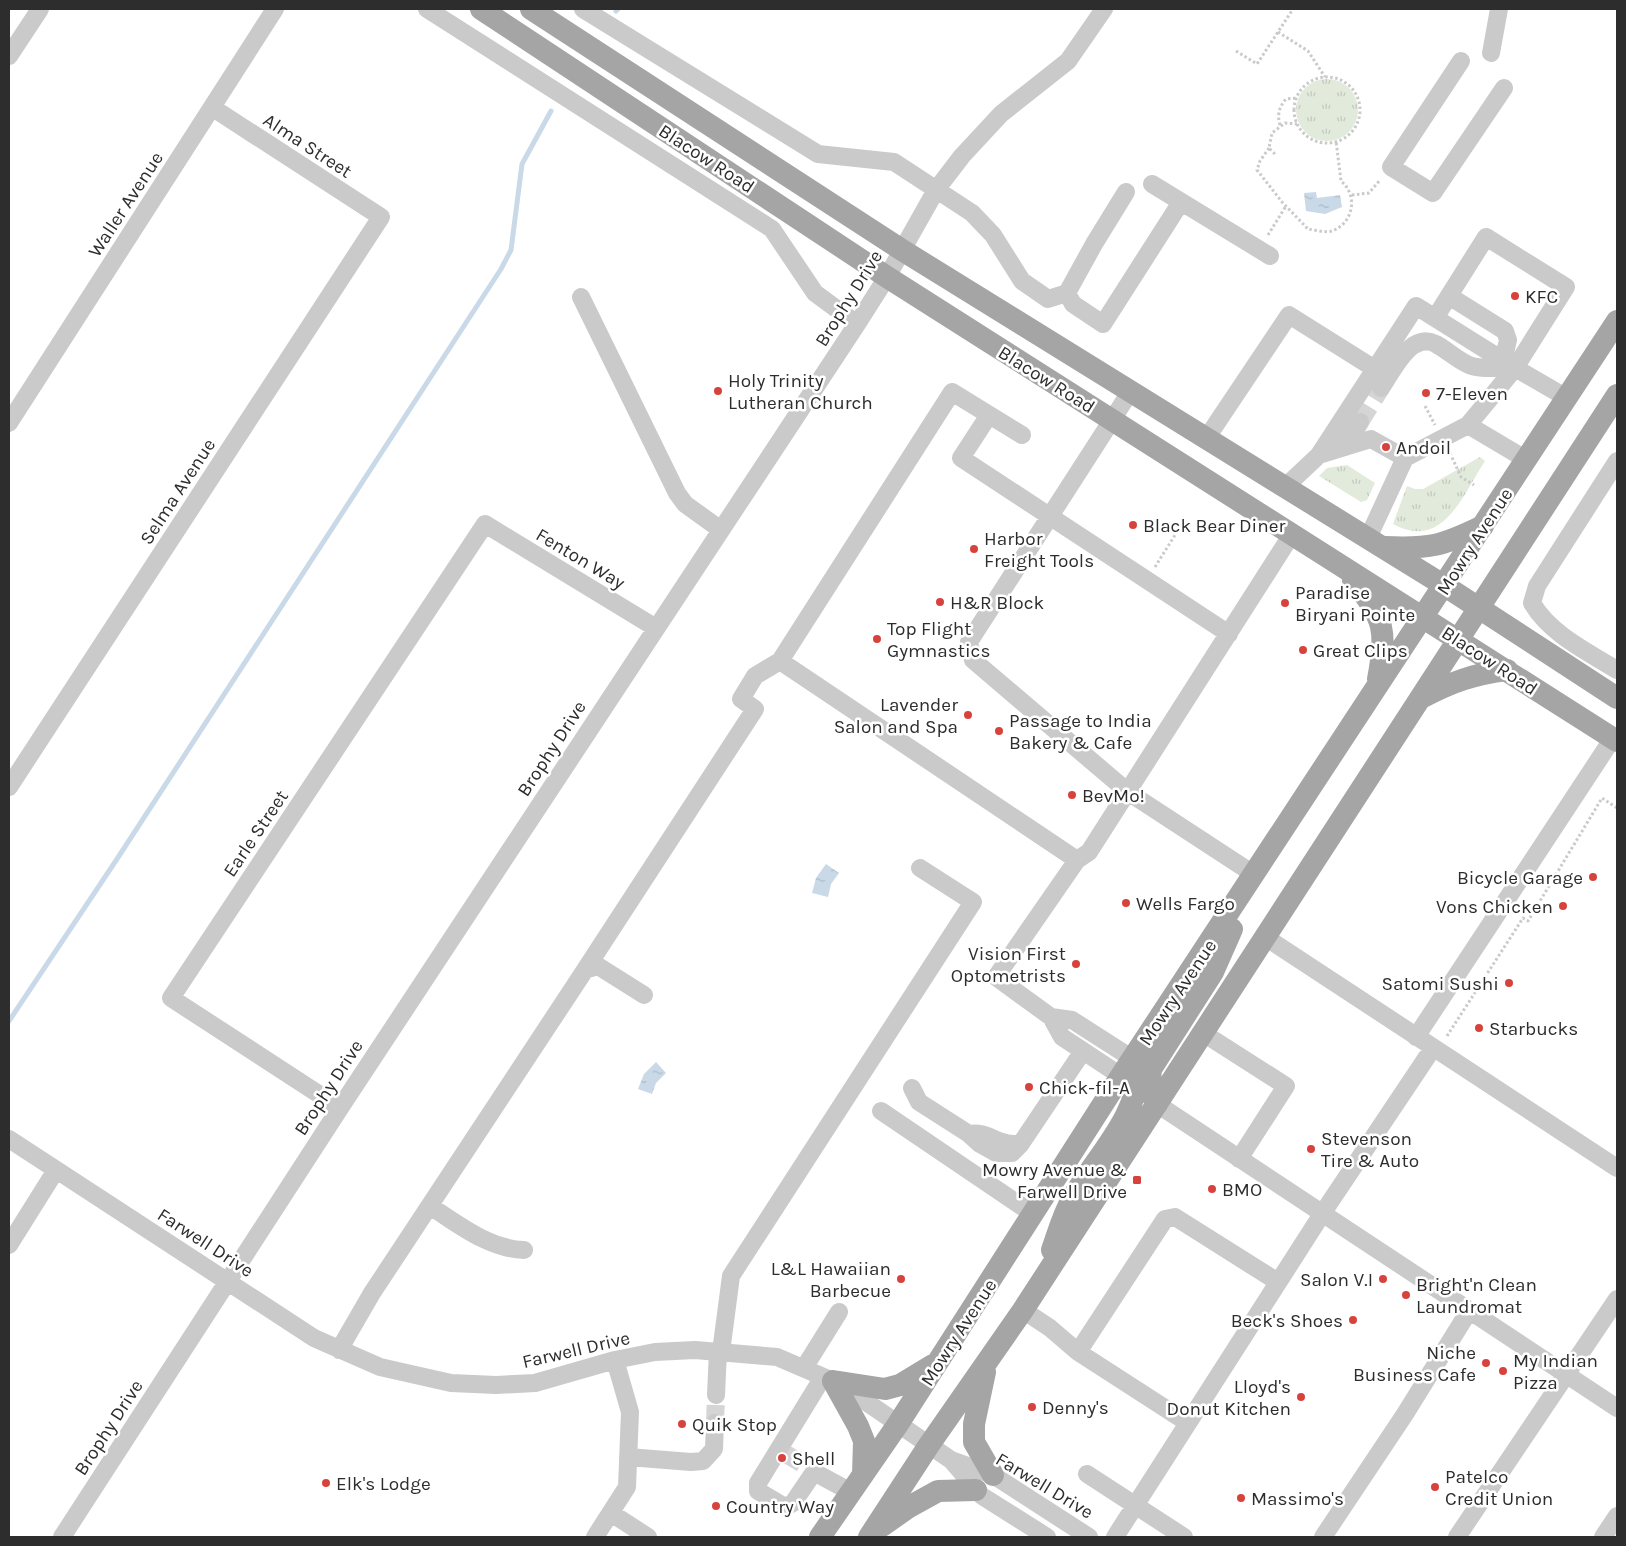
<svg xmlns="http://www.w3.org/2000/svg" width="1626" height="1546" font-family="Karla,sans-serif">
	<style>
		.grass { fill: url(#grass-tufts) }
		.water { fill: url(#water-ripples) }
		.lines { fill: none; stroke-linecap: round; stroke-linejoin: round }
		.stream { stroke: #c9d9e8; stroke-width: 5 }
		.minor-tunnel { stroke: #d5d5d5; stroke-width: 18; stroke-dasharray: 18 9; stroke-linecap: butt }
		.path { stroke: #cacaca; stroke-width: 3; stroke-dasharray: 2.5 2.5; stroke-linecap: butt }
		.minor { stroke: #cacaca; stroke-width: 18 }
		.major { stroke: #a5a5a5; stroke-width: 22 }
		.poi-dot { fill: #d8423c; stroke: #fff; stroke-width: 2 }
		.labels { text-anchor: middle; stroke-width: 5; stroke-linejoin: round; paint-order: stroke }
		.street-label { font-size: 19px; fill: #2d2d2d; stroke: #fff }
		.poi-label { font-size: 19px; fill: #2d2d2d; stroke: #fff; text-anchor: start }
	</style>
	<defs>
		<pattern id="grass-tufts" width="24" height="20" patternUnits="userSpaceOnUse" patternTransform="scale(1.25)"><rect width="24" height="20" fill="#e2eadc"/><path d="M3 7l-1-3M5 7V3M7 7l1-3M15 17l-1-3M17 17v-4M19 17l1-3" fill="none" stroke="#c2c9bd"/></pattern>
		<pattern id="water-ripples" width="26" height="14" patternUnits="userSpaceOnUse" patternTransform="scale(1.25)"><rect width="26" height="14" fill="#c9d9e8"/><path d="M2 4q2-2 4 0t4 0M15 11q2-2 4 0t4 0" fill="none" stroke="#adbbc7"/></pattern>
	</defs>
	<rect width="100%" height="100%" fill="#fff"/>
	<path class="grass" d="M1296 110a31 31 0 1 1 62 0a31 31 0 1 1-62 0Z
		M 1480,457 L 1485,461 C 1462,496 1443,551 1393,524 L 1407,486 L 1415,489 L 1423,489 Z
		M 1347,465 L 1375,483 L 1367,500 L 1361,502 L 1319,476 L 1327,468 Z"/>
	<path class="water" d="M 1316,192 L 1317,198 L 1340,195 L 1342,207 L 1325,214 L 1306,211 L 1304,193 Z
		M 826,864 L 839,873 L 831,884 L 828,897 L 812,893 L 816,878 Z
		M 656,1062 L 666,1073 L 656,1083 L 652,1094 L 638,1089 L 644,1074 Z"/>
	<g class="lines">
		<path class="stream" d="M 616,11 L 618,9
			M 9,1021 L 117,859 L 501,269 L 511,250 L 522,164 L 551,111"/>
		<path class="minor-tunnel" d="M 1360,422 L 1381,388
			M 715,1423 L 716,1395
			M 786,1454 L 808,1467"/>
		<path class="path" d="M 1278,32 L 1308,51 L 1325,77
			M 1236,51 L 1257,64 L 1293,9
			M1294 110a33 33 0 1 1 66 0a33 33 0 1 1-66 0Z
			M 1280,125 C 1277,115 1279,107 1286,99 L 1297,98
			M 1269,148 L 1260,161 L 1257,170 L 1282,202 L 1308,229 C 1315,230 1325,233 1332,231 C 1354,223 1358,195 1341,181 L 1336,141
			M 1275,154 L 1269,148 L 1272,133 L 1285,123 L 1297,124
			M 1352,195 L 1369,193 L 1380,180
			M 1268,235 L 1286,206
			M 1425,406 L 1435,425
			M 1450,453 L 1461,477 L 1474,485
			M 1155,567 L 1185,519
			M 1447,1036 L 1523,918 L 1528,921 L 1602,798 L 1617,808"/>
		<path class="minor" d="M 427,9 L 772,229 L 815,293 L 857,324
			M 583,9 L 818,154 L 894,162 L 972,213 L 993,235 L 1022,281 L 1048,299 L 1067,293
			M 1491,53 L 1499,9
			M 9,56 L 40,9
			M 1461,61 L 1391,167 L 1433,193 L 1504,88
			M 1152,184 L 1270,256
			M 1067,293 L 1073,304 L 1103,324 L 1181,202
			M 1067,293 L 1094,244 L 1126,192
			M 1449,296 L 1505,331 L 1508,340 L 1503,361
			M 581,297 L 677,493 L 685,504 L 721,530
			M 1435,318 L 1486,237 L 1566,287 L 1515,368 L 1468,425
			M 1381,388 C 1393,371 1410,331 1436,344 C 1447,350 1457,360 1469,365 C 1480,370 1499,367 1512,368
			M 1130,392 L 969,642 L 973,660 L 1128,792 L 1255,875
			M 989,415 L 961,458 L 1229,634
			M 9,423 L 275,9
			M 1022,435 L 952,392 L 780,661 L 1077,860
			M 1206,439 L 1289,315 L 1375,369
			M 1345,447 L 1360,422
			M 1319,455 L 1416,306 L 1515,368 L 1567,398
			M 1617,461 L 1537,586 L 1532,603 C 1550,634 1588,652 1617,670
			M 1285,487 L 1319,455 L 1371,439 L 1405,458
			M 1368,538 L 1405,458 L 1468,425 L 1527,460
			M 9,787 L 381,217 L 213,108
			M 1265,937 L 1617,1168
			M 585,970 L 755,709 L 741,699 L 755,676 L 780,661
			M 1051,1017 L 1072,1020 L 1133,1059
			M 1203,1033 L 1286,1086 L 1239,1159
			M 1416,1037 L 1613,738
			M 1121,1076 L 1062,1037 L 1051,1017 L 996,977 L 1077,860 L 1089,852 L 1292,534
			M 912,1088 L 919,1102 L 969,1134 L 980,1144 L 996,1153 L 1012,1153 L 1020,1145 L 1083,1051
			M 1157,1104 L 1617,1408
			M 340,1108 L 171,998 L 485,524 L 656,628
			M 881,1111 L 1033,1214
			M 969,1134 C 989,1131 996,1145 1015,1144
			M 9,1139 L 314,1338 L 380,1367 L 451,1383 L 496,1385 L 535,1383 L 615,1360 L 655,1352 L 695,1350 L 777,1357 L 840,1384 L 951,1460 L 993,1475 L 1089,1537
			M 430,1206 C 458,1224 489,1249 524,1250
			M 9,1245 L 56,1170
			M 1023,1310 L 1050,1328 L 1078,1352
			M 339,1350 L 372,1293 L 585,970 L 598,966 L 644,995
			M 721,1352 L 731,1276 L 973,902 L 920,868
			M 804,1368 L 839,1312
			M 823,1377 L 758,1483 L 758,1491 L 785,1507 L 793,1503 L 814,1472 L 851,1492
			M 716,1395 L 718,1351
			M 1188,1423 L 1078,1352 L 1165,1219 L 1175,1217 L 1278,1282
			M 628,1457 L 691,1462 L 703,1461 L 714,1449 L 715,1423
			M 951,1460 L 982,1496 L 1047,1537
			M 1087,1474 L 1184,1537
			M 611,1513 L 648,1537
			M 62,1537 L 340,1108 L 857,324 L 887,277 L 936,190 L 962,156 L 1001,114 L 1068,61 L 1104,9
			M 595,1537 L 627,1487 L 630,1412 L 615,1360
			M 1115,1537 L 1322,1214 L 1433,1048
			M 1323,1537 L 1405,1414 L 1469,1311
			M 1457,1537 L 1617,1299
			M 1603,1537 L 1617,1516"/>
		<path class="major" d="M 481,9 L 887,277 L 1617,741
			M 531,9 L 902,250 L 1445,586 L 1617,698
			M 1385,547 C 1430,549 1442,546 1483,526
			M 1353,581 C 1385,617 1387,633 1378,679
			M 1423,697 C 1452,682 1474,674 1507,670
			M 1157,1104 L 1149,1090 L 1151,1069 L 1213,972 L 1232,929
			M 1052,1250 C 1058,1233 1063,1215 1072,1199 C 1095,1157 1139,1117 1139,1066
			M 985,1372 L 974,1424 L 974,1442 L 993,1475
			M 833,1381 L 885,1389 L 900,1385 L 933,1365
			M 833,1381 L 858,1426 L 864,1441 L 863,1475
			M 882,1526 L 909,1507 L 938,1491 L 976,1490
			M 820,1537 L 898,1424 L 1121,1076 L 1617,321
			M 869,1537 L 929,1445 L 1023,1310 L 1617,395"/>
	</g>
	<g class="poi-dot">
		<circle cx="1515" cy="296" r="5"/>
		<circle cx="718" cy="391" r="5"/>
		<circle cx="1426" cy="393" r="5"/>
		<circle cx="1386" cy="447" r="5"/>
		<circle cx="1133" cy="525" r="5"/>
		<circle cx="974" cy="549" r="5"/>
		<circle cx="940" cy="602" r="5"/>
		<circle cx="1285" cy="603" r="5"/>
		<circle cx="877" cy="639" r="5"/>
		<circle cx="1303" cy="650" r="5"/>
		<circle cx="968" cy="715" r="5"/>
		<circle cx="999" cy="731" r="5"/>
		<circle cx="1072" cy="795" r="5"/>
		<circle cx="1593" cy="877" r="5"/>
		<circle cx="1126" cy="903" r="5"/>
		<circle cx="1563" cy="906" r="5"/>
		<circle cx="1076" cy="964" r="5"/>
		<circle cx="1509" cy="983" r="5"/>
		<circle cx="1479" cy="1028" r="5"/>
		<circle cx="1029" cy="1087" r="5"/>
		<circle cx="1311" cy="1149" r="5"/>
		<rect x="1132" y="1175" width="10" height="10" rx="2.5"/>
		<circle cx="1212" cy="1189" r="5"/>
		<circle cx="901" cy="1279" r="5"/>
		<circle cx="1383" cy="1279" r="5"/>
		<circle cx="1406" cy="1295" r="5"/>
		<circle cx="1353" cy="1320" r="5"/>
		<circle cx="1486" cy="1363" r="5"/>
		<circle cx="1503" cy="1371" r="5"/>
		<circle cx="1301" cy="1397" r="5"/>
		<circle cx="1032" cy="1407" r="5"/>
		<circle cx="682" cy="1424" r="5"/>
		<circle cx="782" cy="1458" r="5"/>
		<circle cx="326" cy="1483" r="5"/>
		<circle cx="1435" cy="1487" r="5"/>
		<circle cx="1241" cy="1498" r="5"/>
		<circle cx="716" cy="1506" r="5"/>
	</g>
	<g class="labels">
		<g class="street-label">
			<text transform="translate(308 145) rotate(33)" y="7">Alma Street</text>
			<text transform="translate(707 158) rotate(33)" y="7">Blacow Road</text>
			<text transform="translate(125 204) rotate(-57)" y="7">Waller Avenue</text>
			<text transform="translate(848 298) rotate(-58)" y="7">Brophy Drive</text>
			<text transform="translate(1047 379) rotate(32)" y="7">Blacow Road</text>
			<text transform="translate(177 491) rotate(-57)" y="7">Selma Avenue</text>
			<text transform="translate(1474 541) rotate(-57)" y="7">Mowry Avenue</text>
			<text transform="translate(581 558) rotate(31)" y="7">Fenton Way</text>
			<text transform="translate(1490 660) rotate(33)" y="7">Blacow Road</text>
			<text transform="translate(551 748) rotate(-57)" y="7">Brophy Drive</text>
			<text transform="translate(255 833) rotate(-56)" y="7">Earle Street</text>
			<text transform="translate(1177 992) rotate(-56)" y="7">Mowry Avenue</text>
			<text transform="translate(328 1087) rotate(-57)" y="7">Brophy Drive</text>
			<text transform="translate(206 1242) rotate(33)" y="7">Farwell Drive</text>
			<text transform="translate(958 1332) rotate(-57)" y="7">Mowry Avenue</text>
			<text transform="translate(576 1349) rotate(-13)" y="7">Farwell Drive</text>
			<text transform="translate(108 1427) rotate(-57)" y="7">Brophy Drive</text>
			<text transform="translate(1045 1485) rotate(31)" y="7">Farwell Drive</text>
		</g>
		<g class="poi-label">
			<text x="1525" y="303">KFC</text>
			<text x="728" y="387">Holy Trinity<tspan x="728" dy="22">Lutheran Church</tspan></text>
			<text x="1436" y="400">7-Eleven</text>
			<text x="1396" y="454">Andoil</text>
			<text x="1143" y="532">Black Bear Diner</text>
			<text x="984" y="545">Harbor<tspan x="984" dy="22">Freight Tools</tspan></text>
			<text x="1295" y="599">Paradise<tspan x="1295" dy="22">Biryani Pointe</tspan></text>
			<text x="950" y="609">H&amp;R Block</text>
			<text x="887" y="635">Top Flight<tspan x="887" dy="22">Gymnastics</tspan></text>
			<text x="1313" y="657">Great Clips</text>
			<text x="958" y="711" text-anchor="end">Lavender<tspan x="958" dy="22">Salon and Spa</tspan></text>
			<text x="1009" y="727">Passage to India<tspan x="1009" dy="22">Bakery &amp; Cafe</tspan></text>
			<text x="1082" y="802">BevMo!</text>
			<text x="1583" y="884" text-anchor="end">Bicycle Garage</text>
			<text x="1136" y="910">Wells Fargo</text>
			<text x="1553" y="913" text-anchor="end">Vons Chicken</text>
			<text x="1066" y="960" text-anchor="end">Vision First<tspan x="1066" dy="22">Optometrists</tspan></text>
			<text x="1499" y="990" text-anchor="end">Satomi Sushi</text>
			<text x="1489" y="1035">Starbucks</text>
			<text x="1039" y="1094">Chick-fil-A</text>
			<text x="1321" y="1145">Stevenson<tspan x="1321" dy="22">Tire &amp; Auto</tspan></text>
			<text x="1127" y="1176" text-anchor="end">Mowry Avenue &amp;<tspan x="1127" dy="22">Farwell Drive</tspan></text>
			<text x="1222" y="1196">BMO</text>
			<text x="891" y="1275" text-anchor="end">L&amp;L Hawaiian<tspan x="891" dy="22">Barbecue</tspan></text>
			<text x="1373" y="1286" text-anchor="end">Salon V.I</text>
			<text x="1416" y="1291">Bright'n Clean<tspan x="1416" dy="22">Laundromat</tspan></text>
			<text x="1343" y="1327" text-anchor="end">Beck's Shoes</text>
			<text x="1476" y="1359" text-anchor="end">Niche<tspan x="1476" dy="22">Business Cafe</tspan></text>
			<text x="1513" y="1367">My Indian<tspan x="1513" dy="22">Pizza</tspan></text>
			<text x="1291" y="1393" text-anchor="end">Lloyd's<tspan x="1291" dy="22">Donut Kitchen</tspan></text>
			<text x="1042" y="1414">Denny's</text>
			<text x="692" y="1431">Quik Stop</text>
			<text x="792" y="1465">Shell</text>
			<text x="1445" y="1483">Patelco<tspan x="1445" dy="22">Credit Union</tspan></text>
			<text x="336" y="1490">Elk's Lodge</text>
			<text x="1251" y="1505">Massimo's</text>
			<text x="726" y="1513">Country Way</text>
		</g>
	</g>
	<rect width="1626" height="1546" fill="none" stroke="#2d2d2d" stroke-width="20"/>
</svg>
